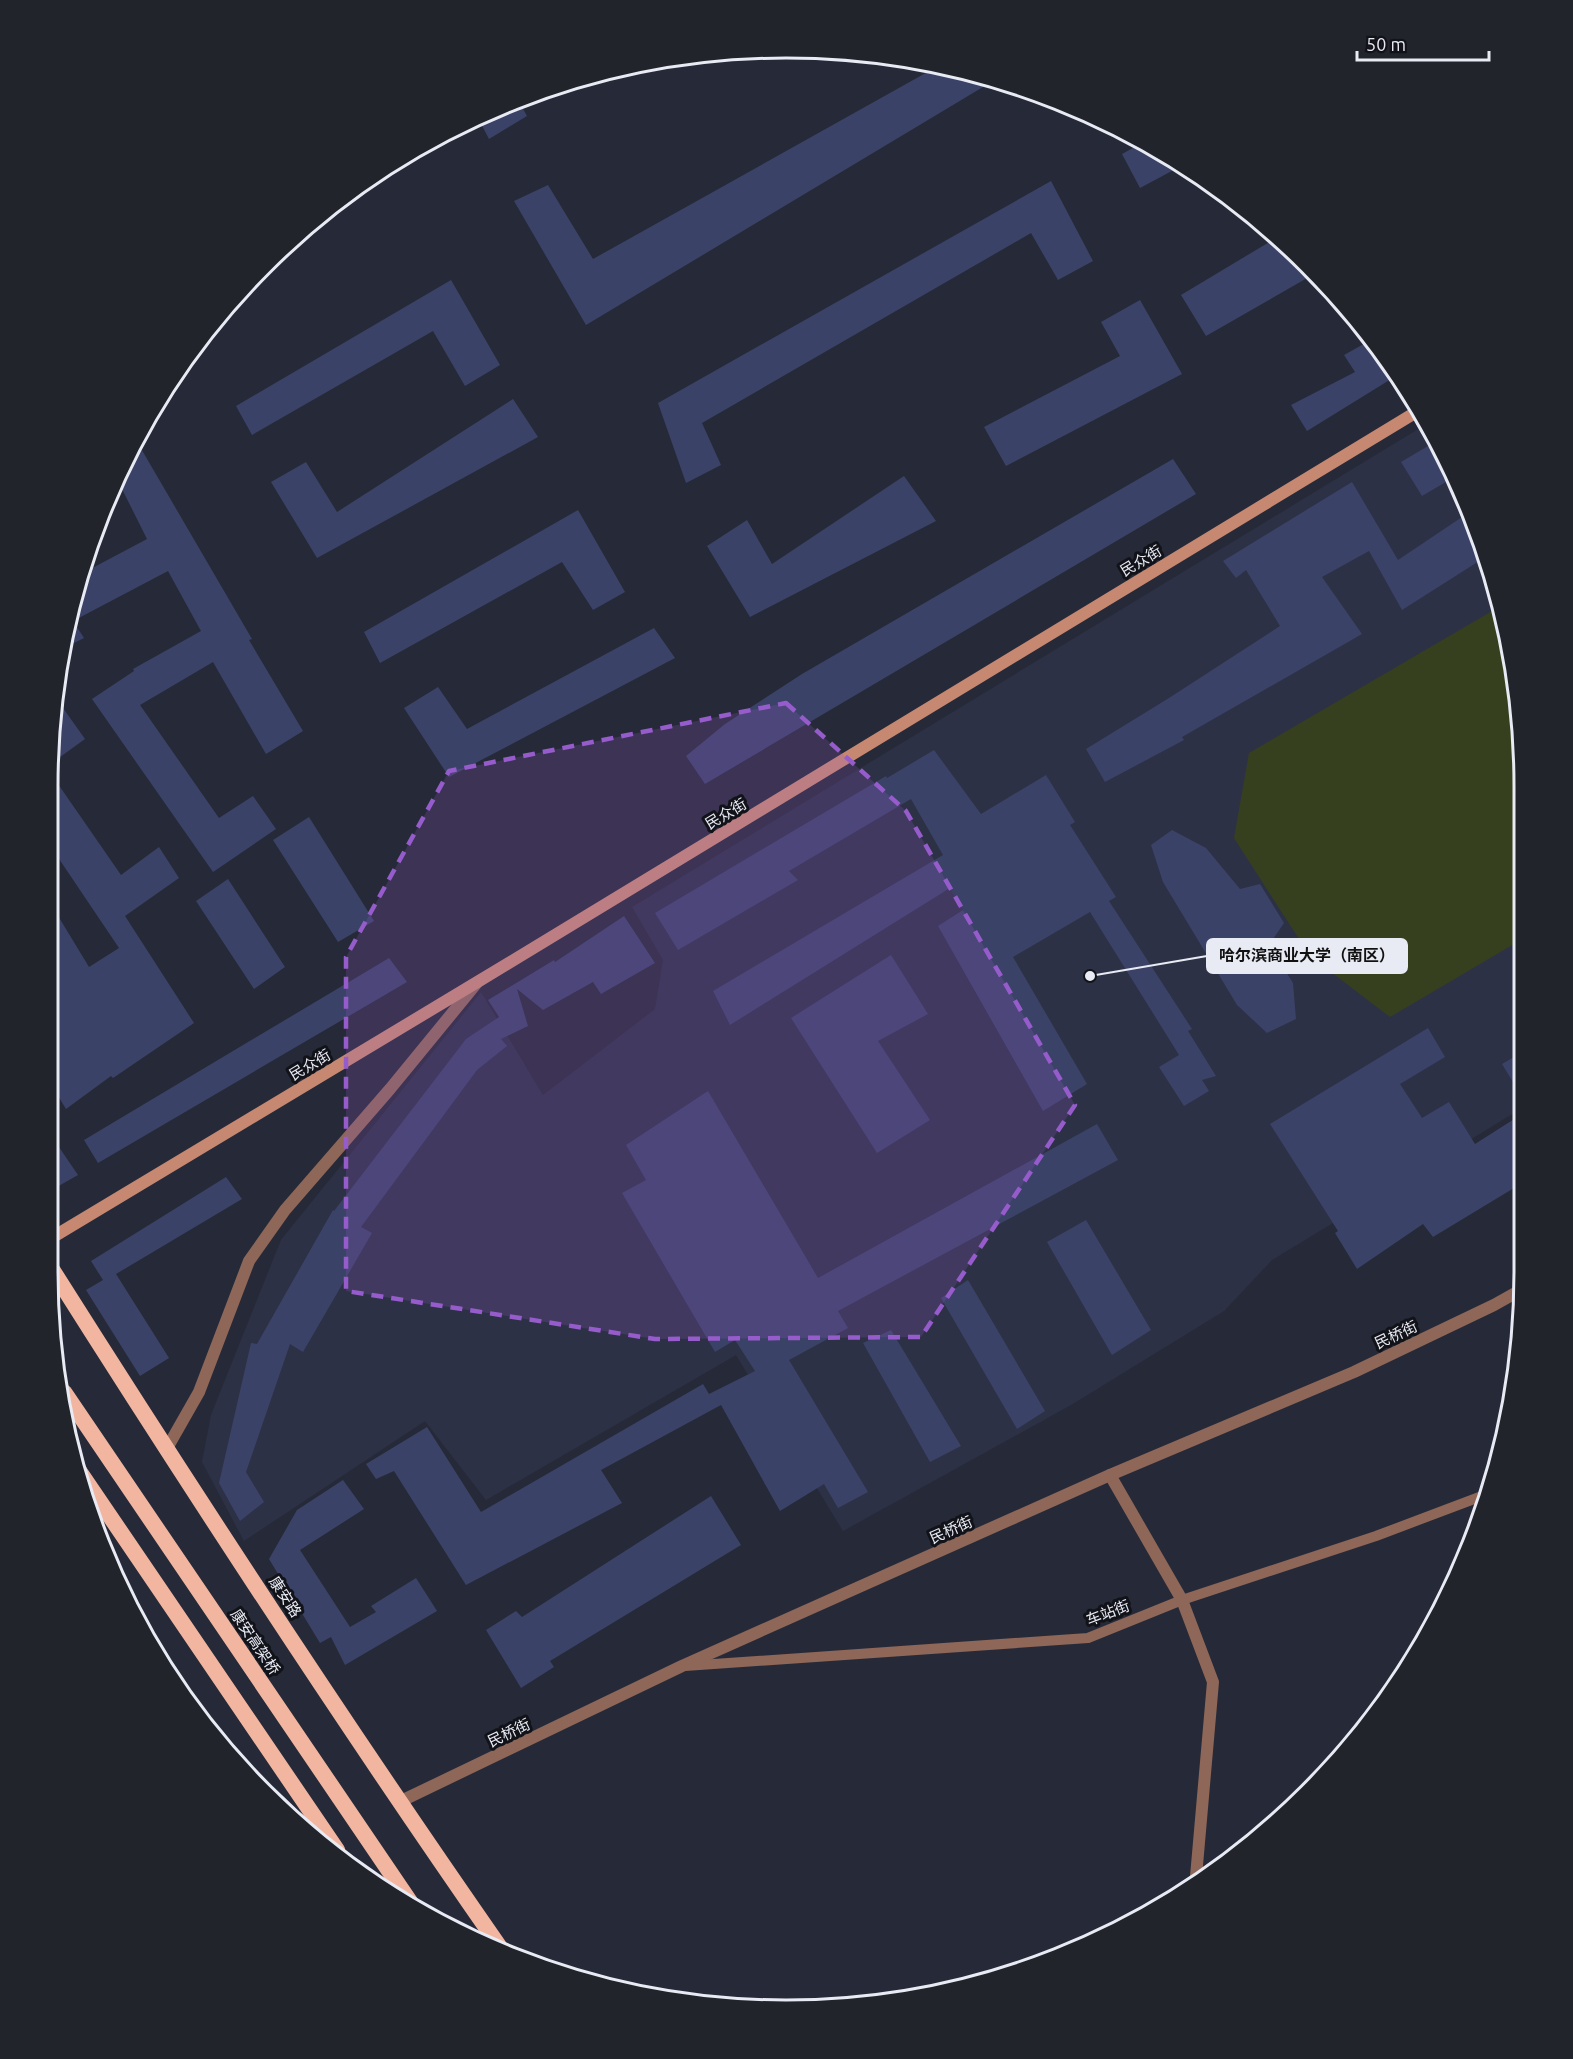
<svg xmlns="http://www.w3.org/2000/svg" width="1573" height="2059" font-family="Ubuntu,'Noto Sans SC',sans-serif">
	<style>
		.built { fill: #2d3146 }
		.green { fill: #37401e }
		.building { fill: #3b4267 }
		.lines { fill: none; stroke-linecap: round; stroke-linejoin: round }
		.service { stroke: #8e6758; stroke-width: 10 }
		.minor { stroke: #8e6758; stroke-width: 12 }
		.tertiary { stroke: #8e6758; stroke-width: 12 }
		.secondary { stroke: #c78871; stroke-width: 12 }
		.trunk { stroke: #f2b6a0; stroke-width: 16 }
		.marked { fill: #965ccc; fill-opacity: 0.2; stroke: #965ccc; stroke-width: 4.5; stroke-dasharray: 12 8; stroke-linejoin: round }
		.labels { text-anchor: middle; stroke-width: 6; stroke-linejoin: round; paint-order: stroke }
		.street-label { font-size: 15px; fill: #e8eaf4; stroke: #111319 }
		.rim { fill: none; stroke: #e8eaf4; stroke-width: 3 }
		.leader { fill: none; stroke: #e8eaf4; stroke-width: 2 }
		.callout-dot { fill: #e8eaf4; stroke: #111319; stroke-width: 2 }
		.callout { fill: #e8eaf4; stroke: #e8eaf4; stroke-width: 2 }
		.callout-label { font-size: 16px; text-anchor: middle; font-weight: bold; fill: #111 }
	</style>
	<rect width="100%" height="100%" fill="#262a38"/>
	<path class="built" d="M 1425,425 L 1486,549 L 1519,690 L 1519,1110 L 1272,1260 L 1224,1311 L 1071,1405 L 843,1531 L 736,1355 L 486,1500 L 425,1421 L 244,1541 L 202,1462 L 211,1415 L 281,1240 L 481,992 L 543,1095 L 655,1009 L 663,960 L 632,907 Z"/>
	<path class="green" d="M 1499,607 L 1519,690 L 1519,941 L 1390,1017 L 1310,956 L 1234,838 L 1249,753 Z"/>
	<path class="building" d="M 940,65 L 993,81 L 586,325 L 514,201 L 548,185 L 593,259 Z
		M 518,100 L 527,116 L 489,139 L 478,118 L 504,104 Z
		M 1142,143 L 1158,152 L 1183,165 L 1140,188 L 1122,154 Z
		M 1051,181 L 1093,261 L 1058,280 L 1031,233 L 702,423 L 721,465 L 686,483 L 658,403 Z
		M 1276,238 L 1309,265 L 1316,273 L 1206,336 L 1181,295 Z
		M 451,280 L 500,365 L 465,386 L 433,331 L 252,435 L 236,406 Z
		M 1140,300 L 1182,374 L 1006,466 L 984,427 L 1120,356 L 1101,322 Z
		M 1371,340 L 1383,355 L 1396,376 L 1307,431 L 1291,405 L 1355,372 L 1344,355 Z
		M 513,399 L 538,437 L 317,558 L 271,482 L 306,462 L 337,512 Z
		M 136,440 L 252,639 L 249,640 L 303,731 L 266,754 L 213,662 L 140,705 L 219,818 L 253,796 L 276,829 L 213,872 L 92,699 L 134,671 L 133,669 L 201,631 L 168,571 L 73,621 L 84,638 L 64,648 L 73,595 L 81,574 L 147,539 L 117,479 L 124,460 Z
		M 1433,443 L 1451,479 L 1422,496 L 1401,462 Z
		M 1173,459 L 1196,494 L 705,784 L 686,756 L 725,724 L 802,674 Z
		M 904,476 L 936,521 L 750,617 L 707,546 L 747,520 L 772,564 Z
		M 1352,482 L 1398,560 L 1468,513 L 1487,556 L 1402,610 L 1369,551 L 1322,577 L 1362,634 L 1182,737 L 1184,740 L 1105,782 L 1086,749 L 1169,698 L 1280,626 L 1246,570 L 1236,578 L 1223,561 Z
		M 578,510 L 625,592 L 593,610 L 562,562 L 380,663 L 364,632 Z
		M 654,628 L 675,658 L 449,777 L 404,708 L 438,687 L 467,729 Z
		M 63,708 L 85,739 L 49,765 L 50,739 L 54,714 Z
		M 934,750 L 981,814 L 1046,775 L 1075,822 L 1070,825 L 1116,897 L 1109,901 L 1192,1029 L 1188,1031 L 1216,1076 L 1202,1080 L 1209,1091 L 1184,1106 L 1159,1067 L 1179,1055 L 1090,912 L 1013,957 L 1087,1084 L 1043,1111 L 938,926 L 963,910 L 950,888 L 730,1025 L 713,991 L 943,855 L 911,799 L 789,871 L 798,880 L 678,950 L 655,913 L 886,776 L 887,778 Z
		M 49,771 L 121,875 L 159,847 L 179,878 L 125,916 L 194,1023 L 113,1078 L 111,1076 L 66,1109 L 49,1081 L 49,901 L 89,967 L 119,948 L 49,844 Z
		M 309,817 L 374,921 L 338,942 L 273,840 Z
		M 1172,830 L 1206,848 L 1240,889 L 1260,884 L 1284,923 L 1269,945 L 1293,983 L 1296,1019 L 1267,1033 L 1237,1005 L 1163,882 L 1151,845 Z
		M 228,879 L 285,967 L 254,989 L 196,901 Z
		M 624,916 L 655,963 L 601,994 L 593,982 L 543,1010 L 517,989 L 528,1026 L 501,1039 L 507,1046 L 477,1070 L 361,1227 L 372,1233 L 303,1352 L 290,1344 L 246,1472 L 264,1502 L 240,1521 L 219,1483 L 251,1343 L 257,1344 L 333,1210 L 334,1211 L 466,1039 L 499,1017 L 488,1000 L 554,960 L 555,962 Z
		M 891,955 L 928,1014 L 878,1041 L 930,1120 L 877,1153 L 791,1018 Z
		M 389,958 L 407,982 L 98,1163 L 84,1140 Z
		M 1428,1028 L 1445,1057 L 1400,1084 L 1422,1118 L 1449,1102 L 1475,1144 L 1519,1116 L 1519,1185 L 1433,1237 L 1423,1224 L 1357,1269 L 1335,1233 L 1338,1231 L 1270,1124 Z
		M 1519,1054 L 1519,1092 L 1502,1064 Z
		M 708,1091 L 818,1278 L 1097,1124 L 1118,1160 L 838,1311 L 848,1328 L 789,1360 L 868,1492 L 838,1508 L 824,1484 L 780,1511 L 721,1405 L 601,1470 L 622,1503 L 466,1585 L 394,1471 L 376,1479 L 366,1464 L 427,1427 L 481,1512 L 703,1384 L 709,1394 L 755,1371 L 735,1340 L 715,1352 L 622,1193 L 646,1180 L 626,1145 Z
		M 48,1131 L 78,1175 L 48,1192 Z
		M 226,1177 L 242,1199 L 116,1274 L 169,1358 L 140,1376 L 86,1290 L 103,1280 L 91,1261 Z
		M 1086,1220 L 1151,1330 L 1112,1355 L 1047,1242 Z
		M 968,1280 L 1045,1411 L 1017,1429 L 941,1298 Z
		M 891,1330 L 961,1446 L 930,1462 L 863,1343 Z
		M 343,1480 L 364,1509 L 300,1550 L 350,1627 L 376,1612 L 371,1606 L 416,1578 L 437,1611 L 345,1665 L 331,1637 L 320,1643 L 269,1559 L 297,1510 Z
		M 711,1496 L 741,1545 L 550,1661 L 554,1667 L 521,1688 L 486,1630 L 516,1611 L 522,1617 Z"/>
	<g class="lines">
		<path class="service" d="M 685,1666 L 1088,1638 L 1182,1600 L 1376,1536 L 1490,1493"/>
		<path class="minor" d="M 166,1450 L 199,1392 L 249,1261 L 285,1210 L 390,1089 L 476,984
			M 1110,1475 L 1182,1600 L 1213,1682 L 1195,1888"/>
		<path class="tertiary" d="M 399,1802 L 682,1666 L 1110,1475 L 1354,1372 L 1494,1305 L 1519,1291"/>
		<path class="secondary" d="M 48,1240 L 479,981 L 1418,411"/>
		<path class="trunk" d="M 48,1263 C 194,1494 343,1722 499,1946
			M 64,1392 L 417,1912
			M 73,1462 L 337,1850"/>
	</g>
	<path class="marked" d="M 786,703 L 906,811 L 1075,1105 L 921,1337 L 655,1339 L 346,1291 L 346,957 L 449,771 Z"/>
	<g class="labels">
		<g class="street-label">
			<text transform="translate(1141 561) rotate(-31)" y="5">民众街</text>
			<text transform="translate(726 814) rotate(-31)" y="5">民众街</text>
			<text transform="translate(310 1065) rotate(-31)" y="5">民众街</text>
			<text transform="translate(1396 1335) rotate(-25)" y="5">民桥街</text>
			<text transform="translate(951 1530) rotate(-24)" y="5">民桥街</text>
			<text transform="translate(285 1597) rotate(57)" y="5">康安路</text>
			<text transform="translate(1108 1613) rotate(-21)" y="5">车站街</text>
			<text transform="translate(255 1642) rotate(56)" y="5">康安高架桥</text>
			<text transform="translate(509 1733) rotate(-26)" y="5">民桥街</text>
		</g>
	</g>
	<path d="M0 0H1573V2059H0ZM786 58H786A728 728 0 0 1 1514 786V1272A728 728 0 0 1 786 2000H786A728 728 0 0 1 58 1272V786A728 728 0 0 1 786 58Z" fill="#22242b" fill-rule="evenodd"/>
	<path class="rim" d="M786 58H786A728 728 0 0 1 1514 786V1272A728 728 0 0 1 786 2000H786A728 728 0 0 1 58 1272V786A728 728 0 0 1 786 58Z"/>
	<path class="leader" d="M1090 976L1207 956"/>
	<circle class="callout-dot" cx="1090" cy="976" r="6"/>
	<rect class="callout" x="1207" y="939" width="200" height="34" rx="6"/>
	<g class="callout-label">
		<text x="1307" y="961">哈尔滨商业大学（南区）</text>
	</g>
	<path d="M1357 51v9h132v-9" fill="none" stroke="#e8eaf4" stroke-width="3"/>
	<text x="1366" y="51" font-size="18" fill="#e8eaf4" stroke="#111319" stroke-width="4.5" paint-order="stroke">50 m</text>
</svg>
